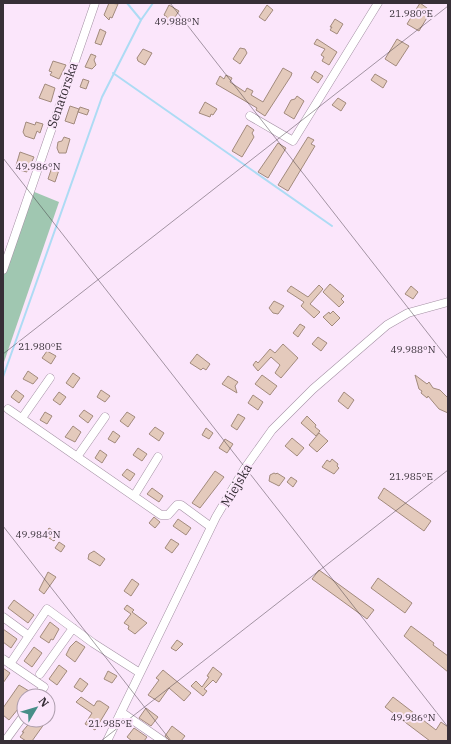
<svg xmlns="http://www.w3.org/2000/svg" width="451" height="744" font-family="'IBM Plex Serif',serif">
	<style>
		.green { fill: #a0c7b1 }
		.lines { fill: none; stroke-linecap: round; stroke-linejoin: round }
		.stream { stroke: #addbf4; stroke-width: 2 }
		.building { fill: #e4cabc; stroke: #a28a7d }
		.street-casing { stroke: #a491a4; stroke-width: 9 }
		.street { stroke: #fff; stroke-width: 8 }
		.ticks { fill: none; stroke: #372f37; stroke-width: 1; stroke-opacity: 0.45 }
		.labels { text-anchor: middle; stroke-width: 4; stroke-linejoin: round; paint-order: stroke }
		.street-label { font-size: 13px; fill: #372f37; stroke: #fbe6fb }
		.ticks-label { font-size: 10px; text-anchor: middle; fill: #372f37; stroke: #fbe6fb; stroke-width: 4; stroke-linejoin: round; paint-order: stroke }
	</style>
	<rect width="100%" height="100%" fill="#fbe6fb"/>
	<path class="green" d="M 32,191 L 59,202 L 3,365 L 3,276 Z"/>
	<g class="lines">
		<path class="stream" d="M 127,3 L 141,20
			M 113,73 L 332,226
			M 3,377 L 102,97 L 141,20 L 153,3"/>
	</g>
	<path class="building" d="M 109,3 L 118,4 L 112,18 L 110,17 L 109,20 L 104,15 Z
		M 420,3 L 431,11 L 419,31 L 407,24 Z
		M 169,5 L 179,11 L 173,20 L 175,22 L 172,26 L 164,21 L 167,17 L 164,15 Z
		M 267,5 L 273,10 L 265,21 L 259,17 Z
		M 335,19 L 343,24 L 337,34 L 330,30 L 332,27 L 330,27 Z
		M 100,29 L 106,32 L 101,45 L 95,43 Z
		M 317,39 L 337,52 L 329,65 L 322,61 L 324,57 L 321,55 L 325,49 L 314,44 Z
		M 397,39 L 409,46 L 396,66 L 385,59 Z
		M 240,48 L 245,49 L 247,53 L 240,64 L 233,59 Z
		M 143,49 L 152,53 L 145,65 L 138,61 L 137,58 Z
		M 91,54 L 96,56 L 94,60 L 96,65 L 92,69 L 85,67 Z
		M 53,61 L 66,65 L 59,79 L 50,75 L 52,72 L 49,71 Z
		M 283,68 L 292,73 L 291,76 L 265,116 L 256,110 L 257,108 L 216,84 L 220,76 L 224,79 L 226,75 L 232,78 L 230,82 L 245,92 L 247,88 L 253,91 L 251,95 L 263,102 Z
		M 315,71 L 323,76 L 318,83 L 311,78 Z
		M 375,74 L 387,81 L 383,88 L 371,80 Z
		M 83,79 L 89,81 L 86,89 L 80,87 Z
		M 45,84 L 55,88 L 51,102 L 39,98 Z
		M 297,96 L 304,101 L 294,119 L 284,113 L 291,100 L 295,99 Z
		M 338,98 L 346,103 L 341,111 L 332,105 Z
		M 205,102 L 217,109 L 213,115 L 211,114 L 210,117 L 199,113 Z
		M 70,106 L 79,109 L 74,124 L 65,121 Z
		M 80,107 L 89,110 L 87,115 L 78,112 Z
		M 26,122 L 35,125 L 36,122 L 43,124 L 40,133 L 37,131 L 34,139 L 25,136 L 23,132 Z
		M 247,125 L 254,130 L 252,133 L 254,137 L 242,157 L 232,151 Z
		M 64,137 L 70,139 L 66,153 L 59,153 L 57,148 L 58,142 L 62,141 Z
		M 308,137 L 314,140 L 311,144 L 315,146 L 288,191 L 278,185 Z
		M 278,143 L 286,148 L 268,178 L 258,172 Z
		M 20,152 L 34,157 L 27,172 L 15,169 Z
		M 52,167 L 59,170 L 55,182 L 48,179 Z
		M 330,284 L 344,296 L 341,299 L 344,302 L 339,307 L 323,292 Z
		M 319,285 L 323,289 L 310,304 L 320,312 L 314,318 L 301,306 L 304,302 L 287,291 L 291,286 L 308,297 Z
		M 411,286 L 418,292 L 413,299 L 405,294 Z
		M 274,301 L 284,306 L 278,314 L 273,313 L 269,308 Z
		M 333,311 L 340,318 L 332,326 L 323,317 L 329,312 L 330,314 Z
		M 300,324 L 305,327 L 298,337 L 293,333 Z
		M 318,337 L 327,343 L 321,351 L 312,344 Z
		M 283,344 L 298,358 L 281,378 L 275,373 L 280,365 L 271,357 L 258,371 L 253,365 L 256,361 L 258,363 L 270,349 L 275,353 Z
		M 47,351 L 56,356 L 51,364 L 42,358 Z
		M 197,354 L 210,364 L 206,370 L 203,368 L 201,370 L 190,363 Z
		M 28,371 L 38,378 L 33,384 L 23,379 Z
		M 73,373 L 80,378 L 73,388 L 66,383 Z
		M 262,375 L 277,386 L 270,395 L 255,384 Z
		M 415,375 L 427,384 L 429,382 L 433,388 L 440,390 L 448,398 L 448,413 L 439,409 L 428,396 L 427,398 L 421,393 L 422,391 L 419,389 Z
		M 228,376 L 238,382 L 235,386 L 237,393 L 222,384 Z
		M 16,390 L 24,396 L 19,403 L 11,397 Z
		M 101,390 L 110,396 L 105,402 L 97,397 Z
		M 59,392 L 66,397 L 60,405 L 53,400 Z
		M 344,392 L 354,400 L 348,409 L 338,401 Z
		M 253,395 L 263,402 L 258,410 L 248,403 Z
		M 84,410 L 93,416 L 88,423 L 79,416 Z
		M 45,412 L 52,416 L 47,424 L 40,420 Z
		M 127,412 L 135,417 L 128,427 L 120,421 Z
		M 238,414 L 245,418 L 237,430 L 231,426 Z
		M 307,416 L 316,425 L 315,427 L 320,431 L 316,436 L 301,423 Z
		M 73,426 L 81,432 L 75,442 L 65,437 Z
		M 155,427 L 164,433 L 159,441 L 149,434 Z
		M 206,428 L 213,433 L 209,439 L 202,435 Z
		M 113,431 L 120,436 L 115,443 L 108,439 Z
		M 319,433 L 328,441 L 317,452 L 309,445 Z
		M 292,438 L 304,448 L 297,456 L 285,446 Z
		M 225,439 L 233,444 L 227,453 L 219,448 Z
		M 138,448 L 147,454 L 142,461 L 133,455 Z
		M 100,450 L 107,455 L 102,463 L 95,458 Z
		M 332,459 L 338,464 L 337,466 L 339,468 L 334,474 L 322,467 L 327,460 L 330,462 Z
		M 127,469 L 135,474 L 130,481 L 122,475 Z
		M 215,471 L 224,477 L 200,508 L 192,503 Z
		M 274,473 L 276,474 L 277,473 L 285,478 L 279,486 L 269,481 L 270,475 Z
		M 291,477 L 297,481 L 293,487 L 287,482 Z
		M 152,488 L 163,496 L 159,502 L 147,494 Z
		M 384,488 L 431,521 L 424,531 L 378,498 Z
		M 154,517 L 160,522 L 155,528 L 149,523 Z
		M 178,519 L 191,528 L 186,535 L 173,526 Z
		M 49,528 L 59,534 L 54,541 L 44,535 Z
		M 171,539 L 179,544 L 172,553 L 165,548 Z
		M 59,542 L 65,546 L 61,552 L 55,548 Z
		M 94,551 L 105,559 L 100,566 L 88,559 L 89,554 Z
		M 319,570 L 374,610 L 367,619 L 312,579 Z
		M 48,572 L 56,577 L 44,594 L 39,590 Z
		M 378,578 L 412,603 L 405,613 L 371,588 Z
		M 132,579 L 139,584 L 131,596 L 124,591 Z
		M 14,600 L 34,615 L 28,623 L 8,608 Z
		M 127,605 L 134,610 L 132,612 L 147,623 L 135,634 L 128,629 L 129,626 L 124,623 L 131,614 L 124,609 Z
		M 50,622 L 59,629 L 53,640 L 51,639 L 49,643 L 40,637 Z
		M 411,626 L 434,643 L 433,645 L 448,656 L 448,672 L 404,636 Z
		M 3,629 L 17,639 L 11,648 L 3,642 Z
		M 177,640 L 183,644 L 176,651 L 171,648 Z
		M 76,641 L 85,647 L 75,662 L 66,655 L 70,647 Z
		M 34,647 L 42,653 L 32,667 L 24,661 Z
		M 59,665 L 67,671 L 57,685 L 49,679 Z
		M 213,667 L 222,674 L 216,683 L 213,680 L 204,689 L 207,691 L 203,696 L 191,686 L 196,681 L 202,687 L 209,677 L 207,676 Z
		M 3,668 L 10,673 L 3,683 Z
		M 163,670 L 191,693 L 184,701 L 169,688 L 159,702 L 148,695 L 159,680 L 156,678 Z
		M 108,671 L 117,676 L 112,683 L 104,679 Z
		M 80,678 L 88,684 L 82,692 L 74,687 Z
		M 19,685 L 29,691 L 24,696 L 24,701 L 18,709 L 9,720 L 3,715 L 3,708 Z
		M 81,697 L 94,706 L 97,701 L 100,701 L 109,707 L 95,730 L 85,724 L 92,713 L 76,702 Z
		M 393,697 L 436,730 L 441,722 L 448,727 L 448,741 L 430,741 L 385,707 Z
		M 146,708 L 158,717 L 151,726 L 139,718 Z
		M 32,720 L 47,720 L 32,741 L 26,741 L 20,737 L 24,732 L 22,732 Z
		M 172,726 L 185,736 L 181,741 L 170,741 L 165,736 Z
		M 134,728 L 147,737 L 144,741 L 132,741 L 127,737 Z"/>
	<g class="lines">
		<defs>
			<path id="street" d="M 250,116 L 293,141 L 378,3
				M 3,270 L 95,3
				M 8,409 L 161,515 L 168,515 L 177,505 L 181,505 L 211,527
				M 22,418 L 50,378
				M 77,457 L 105,417
				M 134,496 L 158,457
				M 3,617 L 29,636
				M 3,659 L 44,687 L 37,696
				M 10,664 L 47,609 L 93,643 L 140,673
				M 40,674 L 73,628
				M 121,712 L 163,741
				M 5,741 L 24,715
				M 107,741 L 216,517 L 245,468 L 272,430 L 313,389 L 387,325 L 408,313 L 448,302"/>
		</defs>
		<use href="#street" class="street-casing"/>
		<use href="#street" class="street"/>
	</g>
	<path class="ticks" d="M 170,3 L 448,359M 3,158 L 448,727M 3,354 L 448,6M 3,526 L 171,741M 101,741 L 448,470"/>
	<g class="labels">
		<g class="street-label">
			<text transform="translate(62 95) rotate(-71)" y="5">Senatorska</text>
			<text transform="translate(236 485) rotate(-59)" y="5">Miejska</text>
		</g>
	</g>
	<g class="ticks-label">
		<text x="411" y="17">21.980°E</text>
		<text x="177" y="25">49.988°N</text>
		<text x="38" y="170">49.986°N</text>
		<text x="40" y="350">21.980°E</text>
		<text x="413" y="353">49.988°N</text>
		<text x="411" y="480">21.985°E</text>
		<text x="38" y="538">49.984°N</text>
		<text x="413" y="721">49.986°N</text>
		<text x="110" y="727">21.985°E</text>
	</g>
	<rect width="451" height="744" fill="none" stroke="#372f37" stroke-width="8"/>
	<g transform="translate(36 708) rotate(52)"><circle r="19" fill="#fbe6fb" stroke="#ad9dad"/>
	<path d="M0-3L7 15L0 10L-7 15Z" fill="#478e88"/>
	<text y="-6" font-size="11" font-weight="bold" text-anchor="middle" fill="#372f37">N</text>
	</g>
</svg>
